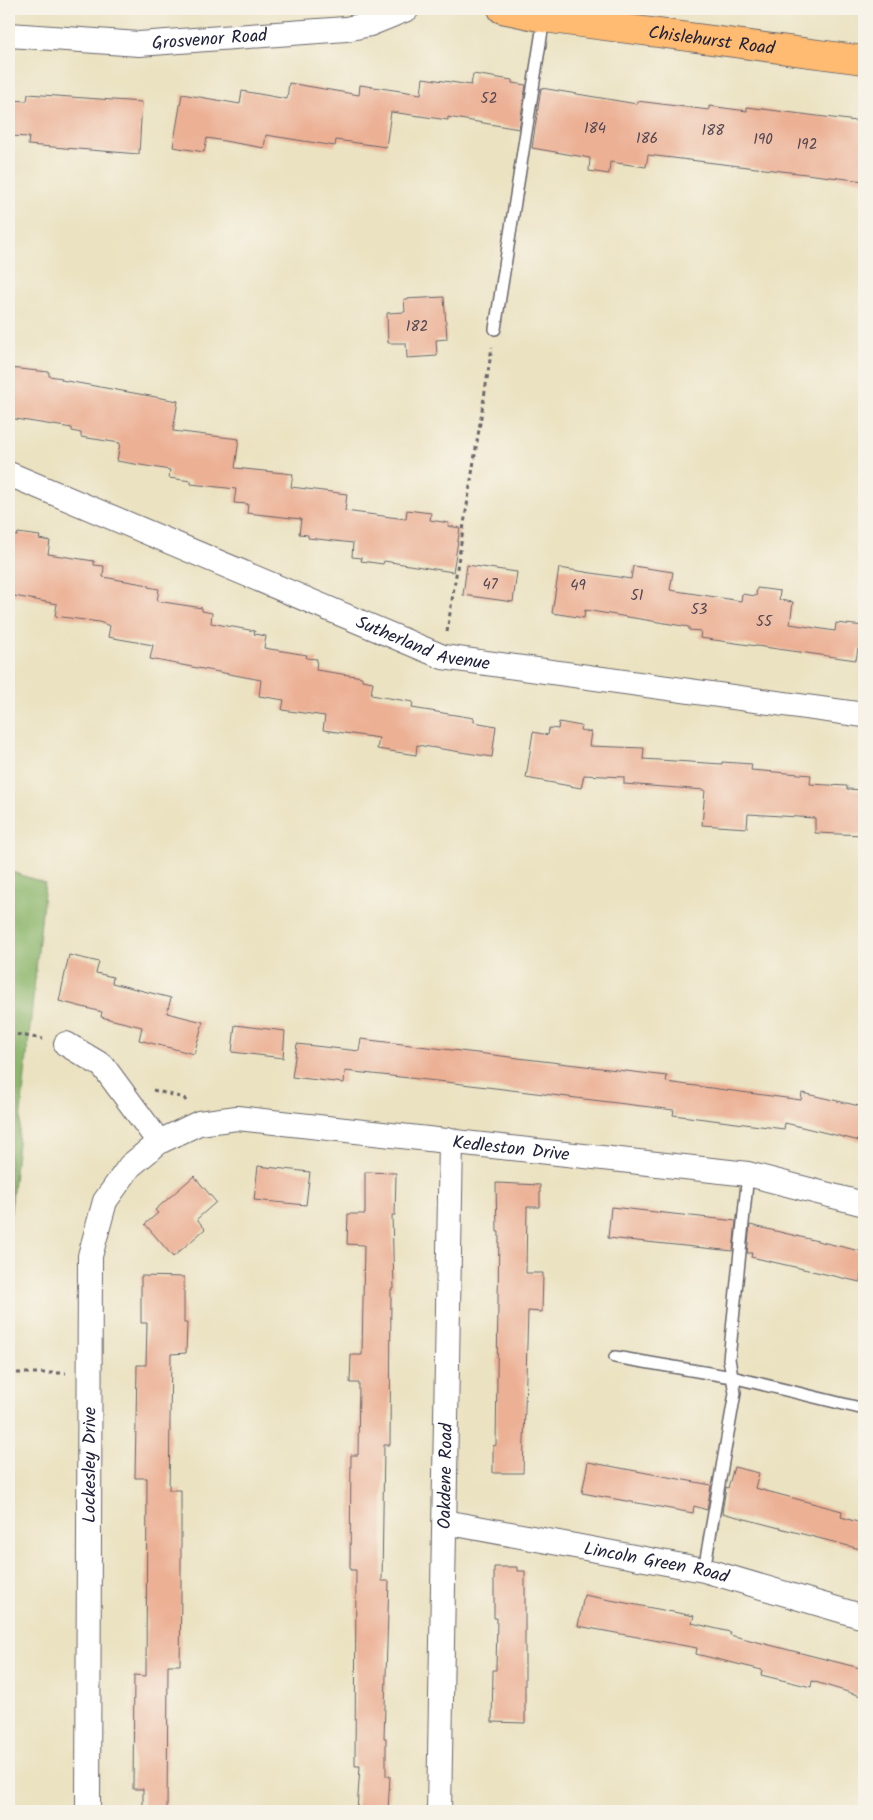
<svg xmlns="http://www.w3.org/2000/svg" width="873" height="1820" font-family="Kalam,sans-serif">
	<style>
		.forest { fill: #8cb66c; stroke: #576c54 }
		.building { fill: #ecb195 }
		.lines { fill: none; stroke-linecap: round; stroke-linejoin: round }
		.service-casing { stroke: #68656a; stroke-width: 14 }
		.minor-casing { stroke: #68656a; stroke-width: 26 }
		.primary-casing { stroke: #68656a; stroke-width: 30 }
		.path { stroke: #68656a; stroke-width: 3; stroke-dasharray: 4 4; stroke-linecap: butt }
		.service { stroke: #fff; stroke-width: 11 }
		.minor { stroke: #fff; stroke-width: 24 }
		.primary { stroke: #febb71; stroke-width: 28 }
		.labels { text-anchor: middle; stroke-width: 4.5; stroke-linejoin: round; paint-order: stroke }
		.number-label { font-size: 15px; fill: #544652 }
		.street-label { font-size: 18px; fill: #22223b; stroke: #f7f3e8 }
	</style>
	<rect width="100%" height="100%" fill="#f7f3e8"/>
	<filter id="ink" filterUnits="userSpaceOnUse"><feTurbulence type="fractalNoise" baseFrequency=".02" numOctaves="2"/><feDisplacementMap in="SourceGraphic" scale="10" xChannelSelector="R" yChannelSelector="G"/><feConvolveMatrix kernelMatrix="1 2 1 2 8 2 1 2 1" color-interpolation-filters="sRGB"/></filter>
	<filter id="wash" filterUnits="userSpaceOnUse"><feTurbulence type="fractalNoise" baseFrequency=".0096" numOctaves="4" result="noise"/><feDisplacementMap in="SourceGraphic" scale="20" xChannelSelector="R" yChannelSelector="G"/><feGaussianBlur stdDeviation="1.12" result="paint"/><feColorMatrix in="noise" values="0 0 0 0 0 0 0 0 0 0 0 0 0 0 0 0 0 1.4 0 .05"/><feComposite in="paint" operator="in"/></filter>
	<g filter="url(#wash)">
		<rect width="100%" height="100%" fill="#ebe2c1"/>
		<path class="forest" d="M 9,871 L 45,883 L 9,1229 Z"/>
		<g id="blocks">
			<path class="building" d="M 473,74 L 512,80 L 512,83 L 526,85 L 519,129 L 448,117 L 448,120 L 391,112 L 386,147 L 336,140 L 335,146 L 266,135 L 264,148 L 207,138 L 204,152 L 173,147 L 182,94 L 240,104 L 242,91 L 287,99 L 289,83 L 359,95 L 360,85 L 421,94 L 423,78 L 471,85 Z
				M 541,88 L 637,104 L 637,101 L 709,110 L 709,106 L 747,111 L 747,107 L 864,122 L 864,181 L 648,155 L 646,167 L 610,162 L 609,174 L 589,171 L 590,158 L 532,148 Z
				M 28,94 L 142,102 L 139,154 L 28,145 L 29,137 L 9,136 L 9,100 L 27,101 Z
				M 444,297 L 447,339 L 436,340 L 437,356 L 407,358 L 406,343 L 388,343 L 387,313 L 405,312 L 404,299 Z
				M 9,368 L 49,372 L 49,376 L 62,378 L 61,380 L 178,401 L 173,431 L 239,439 L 235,468 L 293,474 L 291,487 L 347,494 L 345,511 L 406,519 L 407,510 L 431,513 L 430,520 L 449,523 L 448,526 L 460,528 L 453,572 L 384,561 L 383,564 L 361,561 L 362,558 L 352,557 L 353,543 L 308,538 L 308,535 L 299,534 L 301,519 L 247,513 L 248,504 L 234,503 L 236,489 L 191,484 L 191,481 L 169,478 L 170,470 L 117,461 L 120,443 L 81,437 L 81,433 L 72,431 L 72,428 L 9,418 Z
				M 18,533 L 40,536 L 39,539 L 50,541 L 48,554 L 94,561 L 94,565 L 104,566 L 103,577 L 149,585 L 148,587 L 159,589 L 157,601 L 202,608 L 202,611 L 212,613 L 211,623 L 255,631 L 254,634 L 266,636 L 264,648 L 307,655 L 306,658 L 317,659 L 316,670 L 362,677 L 362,680 L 373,682 L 371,695 L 413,702 L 412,708 L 474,718 L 474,722 L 496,726 L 492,757 L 417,745 L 416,755 L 377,749 L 379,738 L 323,730 L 325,716 L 282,710 L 284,700 L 259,696 L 261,680 L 150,659 L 153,645 L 108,637 L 110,626 L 99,622 L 55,616 L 57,604 L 9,595 L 9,535 L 17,536 Z
				M 467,565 L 517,572 L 513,602 L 463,595 Z
				M 633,566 L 673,572 L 670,590 L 741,601 L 742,594 L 756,596 L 757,588 L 780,591 L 779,600 L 793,602 L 790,624 L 835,631 L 836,623 L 864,626 L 864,650 L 858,649 L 856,660 L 700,638 L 701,631 L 689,630 L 689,627 L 585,610 L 584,618 L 552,613 L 559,568 L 631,579 Z
				M 559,722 L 581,726 L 580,730 L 591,732 L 589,746 L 644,748 L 643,759 L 722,764 L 722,762 L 752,764 L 751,770 L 811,775 L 810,784 L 847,786 L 847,789 L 864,790 L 864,835 L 815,833 L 815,818 L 748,814 L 747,828 L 702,825 L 705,790 L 624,784 L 624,777 L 584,775 L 581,788 L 526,778 L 533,732 L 548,735 L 549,728 L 558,729 Z
				M 69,955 L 99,962 L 96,973 L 113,977 L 112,983 L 171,998 L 167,1013 L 203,1022 L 194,1054 L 139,1040 L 142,1027 L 101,1017 L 102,1012 L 59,1001 Z
				M 235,1025 L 285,1031 L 283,1058 L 232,1052 Z
				M 361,1039 L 667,1076 L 666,1082 L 801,1100 L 802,1093 L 864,1107 L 864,1142 L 785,1123 L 784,1129 L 673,1115 L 674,1110 L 446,1082 L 345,1071 L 344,1083 L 292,1077 L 297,1044 L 359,1051 Z
				M 258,1166 L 310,1172 L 306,1205 L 254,1200 Z
				M 365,1172 L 396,1173 L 395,1215 L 392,1215 L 394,1289 L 391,1289 L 390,1445 L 384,1445 L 382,1581 L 389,1581 L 384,1738 L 386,1738 L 386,1776 L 390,1776 L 388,1811 L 357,1811 L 360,1766 L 355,1766 L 356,1570 L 350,1570 L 351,1455 L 358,1455 L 359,1383 L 350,1383 L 351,1355 L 362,1355 L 364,1245 L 347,1244 L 348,1214 L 365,1214 Z
				M 194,1176 L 216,1202 L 197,1219 L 205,1229 L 173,1257 L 145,1224 L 158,1213 L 155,1210 Z
				M 496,1183 L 540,1185 L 540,1207 L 527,1207 L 526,1273 L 543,1273 L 542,1312 L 528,1311 L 523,1473 L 493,1473 L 493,1446 L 496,1445 L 499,1232 L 497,1232 Z
				M 611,1207 L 736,1221 L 733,1251 L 608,1238 Z
				M 750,1225 L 864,1252 L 860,1282 L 751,1257 L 752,1253 L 747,1253 Z
				M 141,1276 L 184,1277 L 184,1323 L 187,1323 L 186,1353 L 171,1354 L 169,1490 L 181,1490 L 181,1594 L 180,1665 L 168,1665 L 167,1811 L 143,1811 L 143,1789 L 133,1789 L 134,1675 L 146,1676 L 147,1478 L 135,1478 L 137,1365 L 146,1365 L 147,1323 L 141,1323 Z
				M 588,1462 L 711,1485 L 707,1510 L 694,1506 L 693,1513 L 582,1493 Z
				M 734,1467 L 759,1473 L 755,1488 L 842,1511 L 841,1517 L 864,1524 L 864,1550 L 722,1513 L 726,1487 L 728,1488 Z
				M 494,1567 L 517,1567 L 517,1571 L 525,1571 L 525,1723 L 492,1722 L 493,1670 L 496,1670 L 497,1618 L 494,1618 Z
				M 584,1595 L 694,1616 L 692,1623 L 730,1632 L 730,1635 L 864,1669 L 864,1697 L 812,1681 L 811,1687 L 761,1675 L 762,1670 L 696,1654 L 697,1648 L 578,1626 Z"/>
		</g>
	</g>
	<g filter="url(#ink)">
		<use href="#blocks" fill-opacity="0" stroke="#68656a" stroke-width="1"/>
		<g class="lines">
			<defs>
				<path id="service" d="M 495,329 L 544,18
					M 615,1357 L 732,1377 L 864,1409
					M 704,1570 L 735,1393 L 729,1359 L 748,1174"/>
				<g id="minor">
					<path id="s1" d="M 9,35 L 139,44 L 346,29 L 370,24 L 407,9"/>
					<path id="s2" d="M 9,474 L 443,657 L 864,715"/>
					<path d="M 66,1044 L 103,1066 L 159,1142"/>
					<path id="s3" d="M 445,1522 L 704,1570 L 864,1617"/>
					<path id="s4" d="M 88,1811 L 90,1256 L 105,1201 L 130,1166 L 159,1142 L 199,1123 L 237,1118 L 748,1174 L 864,1204"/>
					<path id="s5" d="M 439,1811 L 451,1140"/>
				</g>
				<g id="primary">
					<path id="s6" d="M 502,9 L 544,18 L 864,60"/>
				</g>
			</defs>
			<use href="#service" class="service-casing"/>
			<use href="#minor" class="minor-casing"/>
			<use href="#primary" class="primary-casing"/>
			<path class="path" d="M 447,632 L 492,347
				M 9,1033 L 43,1039
				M 153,1090 L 184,1098 L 186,1101
				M 9,1373 L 66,1373"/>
			<use href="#service" class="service"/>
			<use href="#minor" class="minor"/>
			<use href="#primary" class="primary"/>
		</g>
	</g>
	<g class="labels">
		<g class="number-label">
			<text x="489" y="103">52</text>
			<text x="595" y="133">184</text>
			<text x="713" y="135">188</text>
			<text x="647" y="143">186</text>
			<text x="763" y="144">190</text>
			<text x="807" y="149">192</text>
			<text x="417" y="331">182</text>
			<text x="490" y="589">47</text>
			<text x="578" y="590">49</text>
			<text x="637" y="600">51</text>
			<text x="699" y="614">53</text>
			<text x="764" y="626">55</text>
		</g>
		<g class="street-label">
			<text dy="6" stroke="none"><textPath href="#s1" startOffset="201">Grosvenor Road</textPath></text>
			<text dy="6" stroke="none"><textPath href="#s6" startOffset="212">Chislehurst Road</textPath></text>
			<text dy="6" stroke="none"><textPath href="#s2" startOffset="448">Sutherland Avenue</textPath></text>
			<text dy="6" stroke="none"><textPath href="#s4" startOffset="1051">Kedleston Drive</textPath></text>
			<text dy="6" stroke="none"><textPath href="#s4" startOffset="346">Lockesley Drive</textPath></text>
			<text dy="6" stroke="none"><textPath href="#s5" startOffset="335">Oakdene Road</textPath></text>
			<text dy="6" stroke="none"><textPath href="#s3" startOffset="215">Lincoln Green Road</textPath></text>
		</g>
	</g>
	<rect width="873" height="1820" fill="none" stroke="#f7f3e8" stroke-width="30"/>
</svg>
